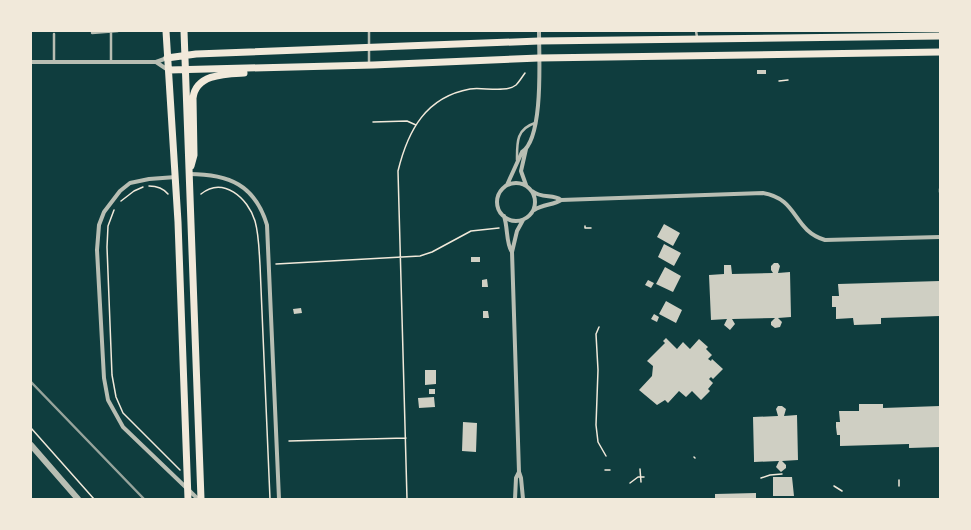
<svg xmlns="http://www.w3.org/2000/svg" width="971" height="530" font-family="Merriweather,serif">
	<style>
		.building { fill: #cfcfc3 }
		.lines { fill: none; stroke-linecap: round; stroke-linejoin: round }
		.path { stroke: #f1e9da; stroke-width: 1.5 }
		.service { stroke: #b8beb3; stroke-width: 2.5 }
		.minor { stroke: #b8beb3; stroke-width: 4 }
		.tertiary { stroke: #b8beb3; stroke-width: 6 }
		.secondary { stroke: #f1e9da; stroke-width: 7 }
		.rail { stroke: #97a49c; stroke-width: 2.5 }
	</style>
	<rect width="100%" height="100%" fill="#0f3d3e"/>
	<path class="building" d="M 757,70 L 766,70 L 766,74 L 757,74 Z
		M 664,224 L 680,233 L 673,246 L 657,237 Z
		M 664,244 L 681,253 L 674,266 L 658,257 Z
		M 471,257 L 480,257 L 480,262 L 471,262 Z
		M 774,263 L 778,263 L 780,266 L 778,273 L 790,272 L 791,317 L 778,318 L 782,322 L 780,327 L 775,328 L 771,325 L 771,322 L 775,318 L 732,319 L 735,324 L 730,330 L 724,325 L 727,319 L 711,320 L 709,275 L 724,274 L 724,265 L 731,265 L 732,274 L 773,273 L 771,270 L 771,266 Z
		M 665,267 L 681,276 L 673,292 L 656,284 Z
		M 487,279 L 488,287 L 482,287 L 482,280 Z
		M 648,280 L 654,283 L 651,288 L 645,285 Z
		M 940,281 L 940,316 L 881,318 L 881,324 L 854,325 L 853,318 L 836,319 L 836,307 L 832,307 L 832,296 L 839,296 L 838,284 Z
		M 666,301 L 682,310 L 676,323 L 659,314 Z
		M 301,308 L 302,313 L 294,314 L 293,309 Z
		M 483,311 L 488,311 L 489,318 L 483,318 Z
		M 654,314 L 659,317 L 657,322 L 651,319 Z
		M 666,338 L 677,349 L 683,342 L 690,349 L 699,339 L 708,347 L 706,349 L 712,355 L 708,359 L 711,361 L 712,359 L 723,369 L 713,379 L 711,377 L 709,379 L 713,383 L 708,389 L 710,391 L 701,400 L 692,391 L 686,397 L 679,391 L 668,403 L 665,400 L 657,405 L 639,390 L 652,376 L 653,366 L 647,361 L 665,343 L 663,341 Z
		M 425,370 L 436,370 L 436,384 L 425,385 Z
		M 429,389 L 435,389 L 435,394 L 429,394 Z
		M 434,397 L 435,407 L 419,408 L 418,398 Z
		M 859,404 L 883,404 L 883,408 L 940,406 L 940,447 L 909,448 L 909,444 L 840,446 L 840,435 L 837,435 L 836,427 L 836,422 L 840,422 L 839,411 L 859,411 Z
		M 778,406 L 782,406 L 786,409 L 784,416 L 797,415 L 798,460 L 782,461 L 786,465 L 786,468 L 781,472 L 776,467 L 779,461 L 754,462 L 754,459 L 753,417 L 778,416 L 776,409 Z
		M 463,422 L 477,423 L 476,452 L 462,451 Z
		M 773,477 L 792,477 L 794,496 L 773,496 Z
		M 756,493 L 756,499 L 715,499 L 715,494 Z"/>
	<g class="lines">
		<path class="path" d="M 779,81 L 788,80
			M 373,122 L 407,121 L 416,125
			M 149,186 C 157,186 163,188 168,194
			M 201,194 C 223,176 248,198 255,221 C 259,235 259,250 260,265 L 270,499
			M 121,201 L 134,191 L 143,187
			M 114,210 L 108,226 L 107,247 L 112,375 L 116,397 L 123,413 L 180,470
			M 585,226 L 585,228 L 591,228
			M 276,264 L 420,256 L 432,252 L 471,231 L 499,228
			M 599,327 L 596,334 L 598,370 L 596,425 L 598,442 L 606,456
			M 31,428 L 94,499
			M 289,441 L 406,438
			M 694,457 L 695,458
			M 640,469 L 641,482
			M 605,470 L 610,470
			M 761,478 L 770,475 L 782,474
			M 899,480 L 899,486
			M 630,483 L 638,477 L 644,477
			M 834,486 L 842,491
			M 407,499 L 398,171 C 408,130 426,97 470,89 C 482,87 506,93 516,85 C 519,82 522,77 525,73"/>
		<path class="service" d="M 369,31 L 369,64
			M 696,31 L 697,37
			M 111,32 L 111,62
			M 92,33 L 118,31
			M 54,34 L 54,62
			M 517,160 C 517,143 516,129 535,123
			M 940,189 L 940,192"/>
		<path class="minor" d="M 167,58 L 156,62 L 168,70
			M 31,62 L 156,62
			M 526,149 L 521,171 L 526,185
			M 189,174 C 229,174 255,185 267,225 L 279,499
			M 176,177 L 149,179 L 130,183 L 120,191 L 104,212 L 99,225 L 97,250 L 104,378 L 108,400 L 123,427 L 198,499
			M497 202a19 19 0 1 1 38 0a19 19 0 1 1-38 0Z
			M 507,185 L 522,152 C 544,138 539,56 539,31
			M 532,191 C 542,199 553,194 561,200 L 763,193 C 799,199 792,230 825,240 L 940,237
			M 534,210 C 543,204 554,205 561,200
			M 504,216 C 508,227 506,245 512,252
			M 515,499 L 516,478 L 519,472
			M 523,499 L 521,478 L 519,472 L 512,252 L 517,231 L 523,220"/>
		<path class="tertiary" d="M 31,445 L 78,499"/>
		<path class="secondary" d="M 166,31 L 178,222 L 188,499
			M 184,31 L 201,499
			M 167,58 L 196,54 L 539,41 L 940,36
			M 169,70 L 373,65 L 539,58 L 940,52
			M 191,166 L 194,155 L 193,98 C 196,74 225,74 244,73"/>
		<path class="rail" d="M 31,382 L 144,499"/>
	</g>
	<rect width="971" height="530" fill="none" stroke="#f1e9da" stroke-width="64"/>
</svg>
